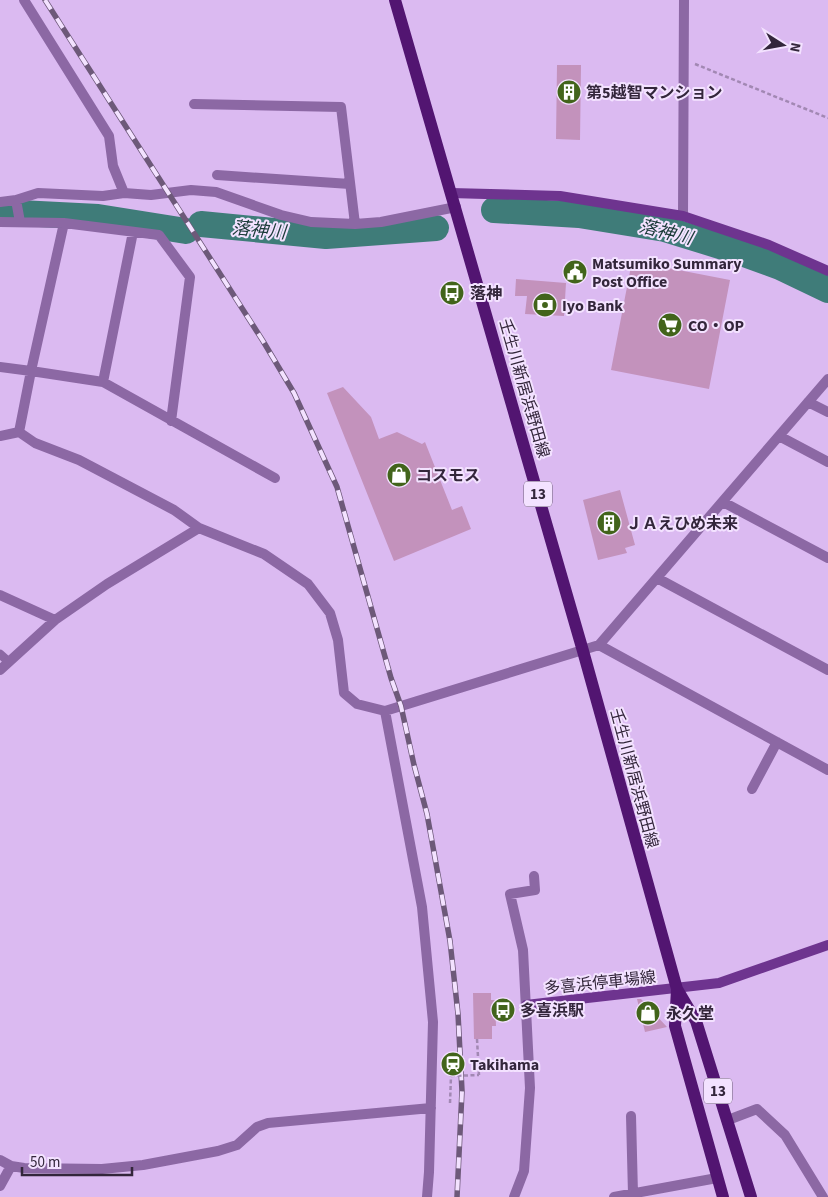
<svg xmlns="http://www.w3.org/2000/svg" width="828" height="1197" font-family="'Source Sans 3','Noto Sans JP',sans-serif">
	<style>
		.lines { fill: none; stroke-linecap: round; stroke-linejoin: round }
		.river { stroke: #3f7c79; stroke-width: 26 }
		.building { fill: #c392bc }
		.path { stroke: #a288b3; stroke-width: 2.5; stroke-dasharray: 4 2.5; stroke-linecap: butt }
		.lane { stroke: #8c68a4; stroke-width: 9 }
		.street { stroke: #8c68a4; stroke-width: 10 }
		.secondary { stroke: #6e348f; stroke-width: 10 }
		.primary { stroke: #521571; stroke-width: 12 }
		.rail-casing { stroke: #6d5979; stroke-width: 5.5 }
		.rail { stroke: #f3e2ff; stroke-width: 4; stroke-dasharray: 11; stroke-linecap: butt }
		.path-bridge { stroke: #a288b3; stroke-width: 2.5; stroke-dasharray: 4 2.5; stroke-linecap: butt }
		.labels { text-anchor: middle; stroke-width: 4; stroke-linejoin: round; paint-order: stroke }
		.shield { fill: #f3e2ff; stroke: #6d5e76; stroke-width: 1 }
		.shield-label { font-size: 15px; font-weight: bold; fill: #33263b }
		.poi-label { font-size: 16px; font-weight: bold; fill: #33263b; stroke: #f3e2ff; text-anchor: start }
		.street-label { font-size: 16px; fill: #33263b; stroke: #f3e2ff }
		.water-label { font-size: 18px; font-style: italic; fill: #1b3b39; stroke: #f3e2ff }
	</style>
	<rect width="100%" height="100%" fill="#dbbaf1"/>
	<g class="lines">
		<path class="river" d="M 494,210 L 579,215 L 665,229 L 736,251 L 780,267 L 828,290
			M 0,212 L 98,217 L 186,231
			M 201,224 L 326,236 L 436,228"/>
	</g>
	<path class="building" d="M 557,65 L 581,65 L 580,140 L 556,139 Z
		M 632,261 L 730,280 L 709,389 L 611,370 Z
		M 516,279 L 566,283 L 564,316 L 525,314 L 527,296 L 515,296 Z
		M 343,387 L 371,417 L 379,439 L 397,432 L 422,444 L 425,442 L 452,510 L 462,506 L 471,529 L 394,561 L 327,393 Z
		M 620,490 L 635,545 L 625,548 L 627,553 L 598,560 L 583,500 Z
		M 473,993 L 491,993 L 491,1000 L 495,1000 L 496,1026 L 492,1026 L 492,1039 L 474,1039 Z
		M 637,999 L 641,999 L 667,1027 L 645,1032 Z"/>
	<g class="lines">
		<path class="path" d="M 695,64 L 828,118
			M 495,1006 L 515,1006
			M 477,1039 L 479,1075
			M 450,1103 L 451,1076"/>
		<path class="lane" d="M 0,654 L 9,662"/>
		<path class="street" d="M 24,0 L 109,136 L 113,166 L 124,193
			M 194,104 L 341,107 L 355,224
			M 217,175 L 350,184
			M 0,202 L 16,200
			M 683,216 L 684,0
			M 0,222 L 64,223 L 159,235 L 190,277 L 171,421
			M 20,222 L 16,200 L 38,193 L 103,196 L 124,193 L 151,195 L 191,190 L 216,192 L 281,215 L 311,222 L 355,224 L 381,222 L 456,207
			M 0,367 L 31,371 L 64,223
			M 103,382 L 133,232
			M 808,402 L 828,412
			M 19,432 L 35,443 L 79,460 L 174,510 L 199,528 L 264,554 L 308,584 L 330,613 L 338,640 L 344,693 L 357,704 L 385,711
			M 0,436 L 19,432 L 31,371 L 103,382 L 275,478
			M 779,436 L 828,462
			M 723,502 L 828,558
			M 657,578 L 828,670
			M 0,595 L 55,620 L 107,584 L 199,528
			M 599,645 L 828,770
			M 0,670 L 55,620
			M 752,789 L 777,742
			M 631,1116 L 633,1194
			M 728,1120 L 757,1109 L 785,1135 L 823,1197
			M 0,1160 L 11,1166 L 24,1168 L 102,1169 L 143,1165 L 218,1151 L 237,1145 L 257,1127 L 268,1123 L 431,1108
			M 0,1186 L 11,1166
			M 427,1197 L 429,1172 L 433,1022 L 422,907 L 385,711 L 599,645 L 828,379
			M 514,1197 L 524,1171 L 530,1088 L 523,950 L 510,894 L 535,890 L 534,876
			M 614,1197 L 717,1178"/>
		<path class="secondary" d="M 451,193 L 560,196 L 683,216 L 769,245 L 828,271
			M 526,1005 L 719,983 L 828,945"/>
		<path class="primary" d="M 395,0 L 583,651 L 677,989 L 696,1021 L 751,1197
			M 677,989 L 675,1026 L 723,1197"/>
		<defs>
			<path id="rail" d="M 45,0 L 263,341 L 294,393 L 337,487 L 391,678 L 401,706 L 414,765 L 427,814 L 450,941 L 458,1014 L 462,1091 L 457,1197"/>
		</defs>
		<use href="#rail" class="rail-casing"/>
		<use href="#rail" class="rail"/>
		<path class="path-bridge" d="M 451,1076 L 479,1075"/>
	</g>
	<defs>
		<symbol id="building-disc" viewBox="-11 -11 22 22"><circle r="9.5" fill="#42641b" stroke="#f3e2ff"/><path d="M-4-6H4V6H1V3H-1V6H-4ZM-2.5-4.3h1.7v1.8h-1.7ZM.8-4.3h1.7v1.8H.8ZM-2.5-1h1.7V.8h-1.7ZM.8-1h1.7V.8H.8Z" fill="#fff"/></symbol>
		<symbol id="civic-disc" viewBox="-11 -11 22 22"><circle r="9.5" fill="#42641b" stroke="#f3e2ff"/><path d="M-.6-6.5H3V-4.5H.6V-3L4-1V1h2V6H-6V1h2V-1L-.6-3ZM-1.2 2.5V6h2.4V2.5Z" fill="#fff"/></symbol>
		<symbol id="bus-disc" viewBox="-11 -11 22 22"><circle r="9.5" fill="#42641b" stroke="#f3e2ff"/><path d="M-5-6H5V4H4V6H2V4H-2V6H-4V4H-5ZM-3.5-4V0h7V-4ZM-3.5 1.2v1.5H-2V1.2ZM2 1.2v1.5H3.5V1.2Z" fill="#fff"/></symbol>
		<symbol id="bank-disc" viewBox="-11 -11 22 22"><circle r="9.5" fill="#42641b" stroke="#f3e2ff"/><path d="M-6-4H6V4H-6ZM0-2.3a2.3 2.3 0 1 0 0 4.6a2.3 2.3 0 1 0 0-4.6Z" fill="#fff"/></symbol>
		<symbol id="supermarket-disc" viewBox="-11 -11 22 22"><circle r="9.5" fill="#42641b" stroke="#f3e2ff"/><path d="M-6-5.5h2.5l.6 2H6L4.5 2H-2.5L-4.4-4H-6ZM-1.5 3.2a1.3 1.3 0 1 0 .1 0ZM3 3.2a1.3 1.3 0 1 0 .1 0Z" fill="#fff"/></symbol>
		<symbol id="shop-disc" viewBox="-11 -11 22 22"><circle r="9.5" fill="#42641b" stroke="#f3e2ff"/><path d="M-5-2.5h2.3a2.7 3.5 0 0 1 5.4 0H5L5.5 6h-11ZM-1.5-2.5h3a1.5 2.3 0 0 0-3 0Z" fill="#fff"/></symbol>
		<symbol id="station-disc" viewBox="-11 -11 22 22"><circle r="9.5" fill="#42641b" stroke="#f3e2ff"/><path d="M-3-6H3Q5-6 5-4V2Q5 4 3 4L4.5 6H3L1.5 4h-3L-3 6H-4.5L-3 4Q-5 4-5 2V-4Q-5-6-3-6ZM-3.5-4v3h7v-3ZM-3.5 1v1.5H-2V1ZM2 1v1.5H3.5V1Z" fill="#fff"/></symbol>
	</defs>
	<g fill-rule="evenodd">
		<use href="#building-disc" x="555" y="78" width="28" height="28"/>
		<use href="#civic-disc" x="561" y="258" width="28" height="28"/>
		<use href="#bus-disc" x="438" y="279" width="28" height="28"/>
		<use href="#bank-disc" x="531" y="291" width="28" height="28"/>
		<use href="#supermarket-disc" x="656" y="311" width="28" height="28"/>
		<use href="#shop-disc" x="385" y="461" width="28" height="28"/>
		<use href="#building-disc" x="595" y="509" width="28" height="28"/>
		<use href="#bus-disc" x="489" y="996" width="28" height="28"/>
		<use href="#shop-disc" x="634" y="999" width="28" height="28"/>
		<use href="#station-disc" x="439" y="1050" width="28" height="28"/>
	</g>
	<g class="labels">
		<g class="shield">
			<rect x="524" y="481.5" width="28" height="25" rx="4"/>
			<rect x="704" y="1078.5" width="28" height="25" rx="4"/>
		</g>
		<g class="shield-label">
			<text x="538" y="499">13</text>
			<text x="718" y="1096">13</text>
		</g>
		<g class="poi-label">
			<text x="586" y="98">第5越智マンション</text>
			<text x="592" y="269">Matsumiko Summary<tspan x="592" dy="18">Post Office</tspan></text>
			<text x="470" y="299">落神</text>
			<text x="562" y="311">Iyo Bank</text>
			<text x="688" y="331">CO・OP</text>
			<text x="416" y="481">コスモス</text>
			<text x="626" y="529">ＪＡえひめ未来</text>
			<text x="520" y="1016">多喜浜駅</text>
			<text x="666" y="1019">永久堂</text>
			<text x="470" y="1070">Takihama</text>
		</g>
		<g class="street-label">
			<text transform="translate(525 388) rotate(74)" y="6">壬生川新居浜野田線</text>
			<text transform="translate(635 778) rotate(75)" y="6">壬生川新居浜野田線</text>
			<text transform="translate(600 982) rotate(-6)" y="6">多喜浜停車場線</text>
		</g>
		<g class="water-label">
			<text transform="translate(259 230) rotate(5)" y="6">落神川</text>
			<text transform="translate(666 232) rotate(14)" y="6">落神川</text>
		</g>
	</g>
	<g transform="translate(783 45) rotate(101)" stroke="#f3e2ff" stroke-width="4" paint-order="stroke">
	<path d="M0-4L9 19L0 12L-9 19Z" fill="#33263b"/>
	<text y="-8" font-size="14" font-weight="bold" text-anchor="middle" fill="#33263b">N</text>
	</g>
	<path d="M22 1167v8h110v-8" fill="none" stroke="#33263b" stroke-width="2.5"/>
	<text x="30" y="1167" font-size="15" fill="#33263b" stroke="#f3e2ff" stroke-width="4" paint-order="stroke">50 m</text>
</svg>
